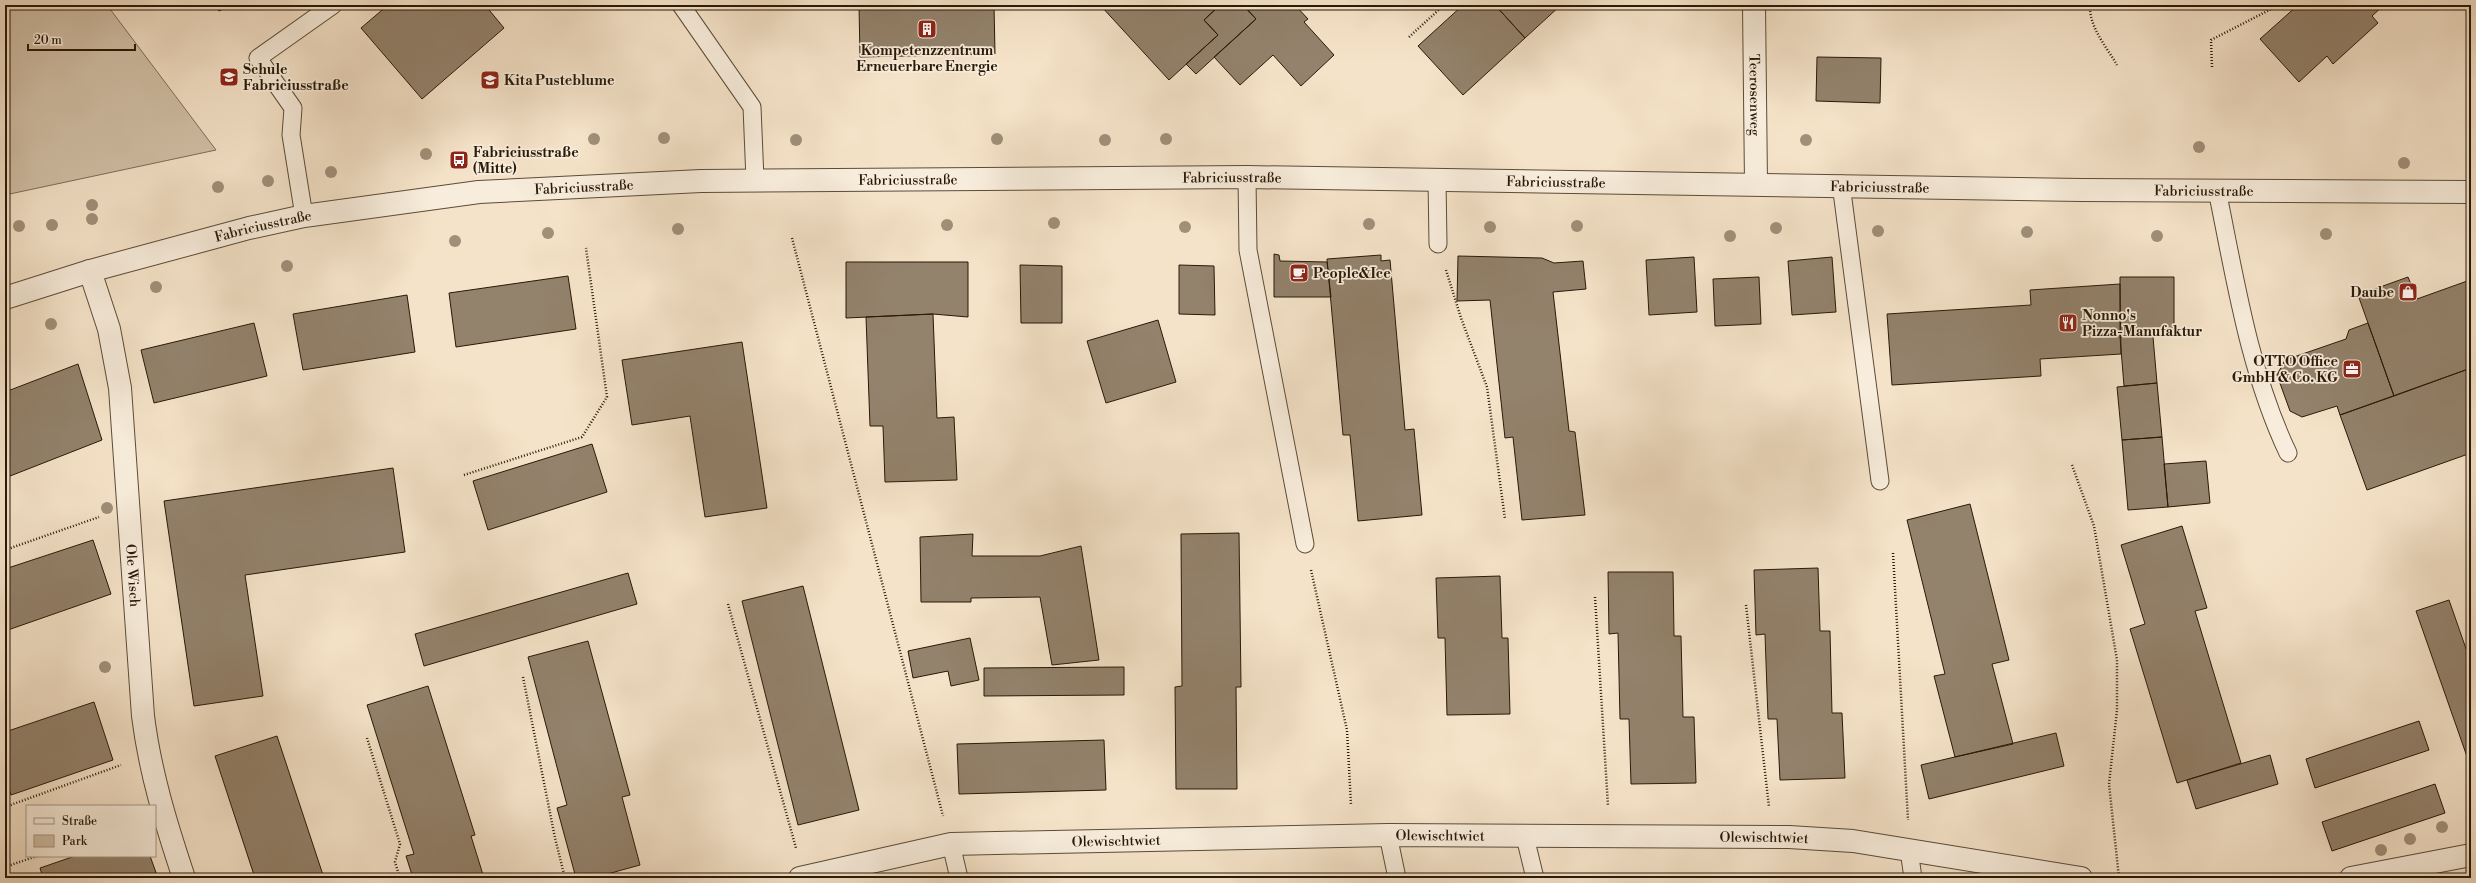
<svg xmlns="http://www.w3.org/2000/svg" width="2476" height="883" font-family="'Libre Bodoni',serif">
	<style>
		.green { fill: #d2c1a8; stroke: #7e6d58 }
		.building { fill: #93826c; stroke: #291908 }
		.lines { fill: none; stroke-linecap: round; stroke-linejoin: round }
		.service-casing { stroke: #5c4c38; stroke-width: 19 }
		.minor-casing { stroke: #5c4c38; stroke-width: 24 }
		.tertiary-casing { stroke: #5c4c38; stroke-width: 24 }
		.path { stroke: #291908; stroke-width: 2.5; stroke-dasharray: 1 2; stroke-linecap: butt }
		.service { stroke: #f8eddc; stroke-width: 17 }
		.minor { stroke: #f8eddc; stroke-width: 22 }
		.tertiary { stroke: #f8eddc; stroke-width: 22 }
		.tree { fill: #a18f79 }
		.labels { text-anchor: middle; stroke-width: 3.5; stroke-linejoin: round; paint-order: stroke }
		.poi-label { font-size: 14px; font-weight: bold; fill: #291908; stroke: #f8eddc; text-anchor: start }
		.street-label { font-size: 14px; fill: #291908; stroke: #f8eddc }
	</style>
	<rect width="100%" height="100%" fill="#f5e3c9"/>
	<filter id="stains"><feTurbulence type="fractalNoise" baseFrequency=".005" numOctaves="4"/><feColorMatrix values="0 0 0 0 .2 0 0 0 0 .09 0 0 0 0 .02 0 0 0 .5 -.17"/></filter>
	<radialGradient id="worn" r=".72"><stop offset=".6" stop-color="#630" stop-opacity="0"/><stop offset="1" stop-color="#630" stop-opacity=".3"/></radialGradient>
	<path class="green" d="M 5,5 L 107,5 L 216,150 L 5,195 Z"/>
	<path class="building" d="M 214,5 L 231,5 L 219,11 Z
		M 388,5 L 485,5 L 504,28 L 422,99 L 361,28 Z
		M 859,5 L 994,5 L 995,54 L 860,57 Z
		M 1100,5 L 1220,5 L 1204,20 L 1218,35 L 1169,80 Z
		M 1220,5 L 1243,5 L 1256,19 L 1196,74 L 1186,64 L 1218,35 L 1204,20 Z
		M 1243,5 L 1295,5 L 1308,19 L 1304,22 L 1334,55 L 1301,86 L 1273,55 L 1240,85 L 1214,57 L 1256,19 Z
		M 1463,5 L 1495,5 L 1525,38 L 1463,95 L 1418,46 Z
		M 1495,5 L 1561,5 L 1525,38 Z
		M 2298,5 L 2384,5 L 2372,16 L 2378,23 L 2333,64 L 2327,56 L 2299,82 L 2260,39 Z
		M 1817,57 L 1881,58 L 1880,103 L 1816,101 Z
		M 1274,254 L 1279,255 L 1280,261 L 1327,262 L 1331,297 L 1274,297 Z
		M 1381,255 L 1381,261 L 1390,260 L 1405,430 L 1414,429 L 1422,515 L 1358,521 L 1350,435 L 1343,435 L 1327,259 Z
		M 1458,256 L 1542,258 L 1554,263 L 1583,261 L 1586,289 L 1553,292 L 1569,431 L 1575,432 L 1585,515 L 1522,520 L 1513,437 L 1505,438 L 1490,300 L 1457,301 Z
		M 1694,257 L 1697,312 L 1649,315 L 1646,260 Z
		M 1832,257 L 1836,312 L 1792,315 L 1788,261 Z
		M 846,262 L 968,262 L 968,317 L 933,314 L 846,318 Z
		M 1020,265 L 1062,266 L 1062,323 L 1021,323 Z
		M 1179,265 L 1214,266 L 1215,315 L 1179,314 Z
		M 568,276 L 576,329 L 456,347 L 449,293 Z
		M 1759,277 L 1761,324 L 1715,326 L 1713,279 Z
		M 2120,277 L 2174,277 L 2174,336 L 2120,337 Z
		M 2408,277 L 2417,299 L 2470,280 L 2471,368 L 2394,396 L 2358,295 Z
		M 2120,284 L 2121,354 L 2040,359 L 2041,376 L 1892,385 L 1887,314 L 2031,305 L 2030,290 Z
		M 407,295 L 415,352 L 303,370 L 293,314 Z
		M 933,314 L 937,418 L 954,417 L 957,480 L 885,482 L 883,426 L 870,426 L 866,317 Z
		M 1158,320 L 1176,382 L 1106,403 L 1087,341 Z
		M 254,323 L 267,376 L 154,403 L 141,350 Z
		M 2368,323 L 2394,396 L 2340,415 L 2337,406 L 2302,417 L 2290,411 L 2277,375 L 2285,360 L 2346,339 L 2349,330 Z
		M 2120,337 L 2153,337 L 2157,383 L 2124,386 Z
		M 742,342 L 767,508 L 705,517 L 690,416 L 632,425 L 622,360 Z
		M 78,364 L 102,440 L 5,478 L 5,392 Z
		M 2471,368 L 2471,453 L 2367,490 L 2340,415 Z
		M 2157,383 L 2162,437 L 2122,440 L 2117,387 Z
		M 2162,437 L 2168,507 L 2128,510 L 2122,440 Z
		M 592,444 L 607,492 L 488,530 L 473,481 Z
		M 2206,461 L 2210,503 L 2168,507 L 2164,464 Z
		M 393,468 L 405,552 L 245,575 L 263,696 L 194,706 L 164,501 Z
		M 1970,504 L 2009,660 L 1992,664 L 2013,744 L 1955,757 L 1934,676 L 1945,674 L 1907,520 Z
		M 2182,526 L 2207,608 L 2195,611 L 2241,763 L 2177,783 L 2130,629 L 2145,624 L 2121,545 Z
		M 1239,533 L 1241,687 L 1236,687 L 1237,789 L 1176,789 L 1175,687 L 1182,686 L 1181,534 Z
		M 973,534 L 972,556 L 1040,556 L 1081,546 L 1099,660 L 1052,665 L 1040,597 L 971,598 L 971,602 L 921,602 L 920,537 Z
		M 93,540 L 111,594 L 5,631 L 5,569 Z
		M 1818,568 L 1820,631 L 1830,631 L 1832,713 L 1842,713 L 1845,778 L 1780,780 L 1777,719 L 1768,719 L 1765,634 L 1756,635 L 1754,570 Z
		M 1608,572 L 1673,572 L 1674,636 L 1681,636 L 1683,717 L 1694,717 L 1696,783 L 1631,784 L 1629,719 L 1620,719 L 1618,633 L 1609,634 Z
		M 628,573 L 637,604 L 424,666 L 415,634 Z
		M 1500,576 L 1502,638 L 1508,638 L 1510,714 L 1447,715 L 1445,638 L 1438,638 L 1436,578 Z
		M 803,586 L 859,810 L 798,825 L 742,601 Z
		M 2449,600 L 2471,663 L 2471,768 L 2416,611 Z
		M 970,638 L 979,680 L 951,686 L 948,671 L 913,678 L 908,651 Z
		M 588,641 L 630,795 L 622,797 L 640,865 L 593,878 L 576,878 L 557,808 L 567,805 L 528,657 Z
		M 1124,667 L 1124,695 L 984,696 L 984,668 Z
		M 428,686 L 475,835 L 471,836 L 484,878 L 413,878 L 406,856 L 414,854 L 367,705 Z
		M 94,702 L 113,760 L 11,795 L 5,776 L 5,732 Z
		M 2419,721 L 2429,750 L 2315,788 L 2306,759 Z
		M 2056,733 L 2064,766 L 1929,799 L 1921,765 Z
		M 277,736 L 324,878 L 255,878 L 215,756 Z
		M 1104,740 L 1106,790 L 959,794 L 957,744 Z
		M 2270,755 L 2278,784 L 2196,809 L 2187,780 Z
		M 2435,784 L 2445,813 L 2332,851 L 2322,822 Z
		M 75,856 L 150,856 L 158,878 L 43,878 L 40,868 Z"/>
	<g class="lines">
		<defs>
			<path id="service" d="M 681,5 L 752,107 L 755,180
				M 1247,177 L 1248,250 L 1305,544
				M 1437,180 L 1438,244
				M 1841,184 L 1880,481
				M 2217,190 C 2235,278 2249,371 2288,453
				M 304,216 L 291,135 L 293,108 L 258,58 L 333,5
				M 1388,835 L 1397,878
				M 1525,837 L 1535,878
				M 951,844 L 959,878
				M 1909,850 L 1913,878"/>
			<g id="minor">
				<path id="s1" d="M 1754,5 L 1756,184"/>
				<path id="s2" d="M 90,271 L 109,329 L 120,388 L 143,716 C 150,772 166,824 184,878"/>
				<path id="s3" d="M 800,878 L 951,844 L 1388,835 L 1789,837 L 1853,841 L 2081,878"/>
				<path d="M 2351,878 L 2471,855"/>
			</g>
			<g id="tertiary">
				<path id="s4" d="M 5,298 L 90,271 L 249,228 L 304,216 L 479,192 L 701,181 L 1247,177 L 2082,190 L 2471,192"/>
			</g>
		</defs>
		<use href="#service" class="service-casing"/>
		<use href="#minor" class="minor-casing"/>
		<use href="#tertiary" class="tertiary-casing"/>
		<path class="path" d="M 2090,5 C 2089,27 2106,46 2117,65
			M 1409,37 L 1444,5
			M 2212,67 L 2211,40 L 2279,5
			M 792,238 L 943,816
			M 1446,270 L 1461,318 L 1487,387 L 1505,519
			M 2072,465 L 2094,526 L 2117,660 L 2117,710 L 2109,784 L 2119,878
			M 464,475 L 582,437 L 607,397 L 586,248
			M 5,550 L 99,517
			M 1893,553 L 1908,820
			M 1311,570 L 1347,730 L 1351,805
			M 1595,597 L 1608,806
			M 728,604 L 796,848
			M 1746,605 L 1769,807
			M 523,677 L 555,838 L 565,878
			M 367,738 L 400,844 L 395,862 L 400,878
			M 5,807 L 121,765
			M 5,862 L 11,878
			M 5,867 L 37,856"/>
		<use href="#service" class="service"/>
		<use href="#minor" class="minor"/>
		<use href="#tertiary" class="tertiary"/>
	</g>
	<g class="tree">
		<circle cx="664" cy="138" r="6"/>
		<circle cx="594" cy="139" r="6"/>
		<circle cx="997" cy="139" r="6"/>
		<circle cx="1166" cy="139" r="6"/>
		<circle cx="796" cy="140" r="6"/>
		<circle cx="1105" cy="140" r="6"/>
		<circle cx="1806" cy="140" r="6"/>
		<circle cx="2199" cy="147" r="6"/>
		<circle cx="426" cy="154" r="6"/>
		<circle cx="2404" cy="163" r="6"/>
		<circle cx="331" cy="172" r="6"/>
		<circle cx="268" cy="181" r="6"/>
		<circle cx="218" cy="187" r="6"/>
		<circle cx="92" cy="205" r="6"/>
		<circle cx="92" cy="219" r="6"/>
		<circle cx="1054" cy="223" r="6"/>
		<circle cx="1369" cy="224" r="6"/>
		<circle cx="52" cy="225" r="6"/>
		<circle cx="947" cy="225" r="6"/>
		<circle cx="19" cy="226" r="6"/>
		<circle cx="1577" cy="226" r="6"/>
		<circle cx="1185" cy="227" r="6"/>
		<circle cx="1490" cy="227" r="6"/>
		<circle cx="1776" cy="228" r="6"/>
		<circle cx="678" cy="229" r="6"/>
		<circle cx="1878" cy="231" r="6"/>
		<circle cx="2027" cy="232" r="6"/>
		<circle cx="548" cy="233" r="6"/>
		<circle cx="2326" cy="234" r="6"/>
		<circle cx="1730" cy="236" r="6"/>
		<circle cx="2157" cy="236" r="6"/>
		<circle cx="455" cy="241" r="6"/>
		<circle cx="287" cy="266" r="6"/>
		<circle cx="156" cy="287" r="6"/>
		<circle cx="51" cy="324" r="6"/>
		<circle cx="107" cy="508" r="6"/>
		<circle cx="105" cy="667" r="6"/>
		<circle cx="2442" cy="827" r="6"/>
		<circle cx="2410" cy="839" r="6"/>
		<circle cx="2381" cy="850" r="6"/>
	</g>
	<defs>
		<symbol id="building-square" viewBox="-11 -11 22 22"><rect x="-9" y="-9" width="18" height="18" rx="4" fill="#8f2418" stroke="#f8eddc"/><path d="M-4-6H4V6H1V3H-1V6H-4ZM-2.5-4.3h1.7v1.8h-1.7ZM.8-4.3h1.7v1.8H.8ZM-2.5-1h1.7V.8h-1.7ZM.8-1h1.7V.8H.8Z" fill="#fff"/></symbol>
		<symbol id="school-square" viewBox="-11 -11 22 22"><rect x="-9" y="-9" width="18" height="18" rx="4" fill="#8f2418" stroke="#f8eddc"/><path d="M0-5L7-2L0 1L-7-2ZM-4 1L0 2.5L4 1V4Q0 6-4 4Z" fill="#fff"/></symbol>
		<symbol id="bus-square" viewBox="-11 -11 22 22"><rect x="-9" y="-9" width="18" height="18" rx="4" fill="#8f2418" stroke="#f8eddc"/><path d="M-5-6H5V4H4V6H2V4H-2V6H-4V4H-5ZM-3.5-4V0h7V-4ZM-3.5 1.2v1.5H-2V1.2ZM2 1.2v1.5H3.5V1.2Z" fill="#fff"/></symbol>
		<symbol id="cafe-square" viewBox="-11 -11 22 22"><rect x="-9" y="-9" width="18" height="18" rx="4" fill="#8f2418" stroke="#f8eddc"/><path d="M-5.5-4.5H6V0H3Q3 3.5 0 3.5H-2.5Q-5.5 3.5-5.5 0ZM3-3.2v2h1.7v-2ZM-6 4.5H4V6H-6Z" fill="#fff"/></symbol>
		<symbol id="shop-square" viewBox="-11 -11 22 22"><rect x="-9" y="-9" width="18" height="18" rx="4" fill="#8f2418" stroke="#f8eddc"/><path d="M-5-2.5h2.3a2.7 3.5 0 0 1 5.4 0H5L5.5 6h-11ZM-1.5-2.5h3a1.5 2.3 0 0 0-3 0Z" fill="#fff"/></symbol>
		<symbol id="restaurant-square" viewBox="-11 -11 22 22"><rect x="-9" y="-9" width="18" height="18" rx="4" fill="#8f2418" stroke="#f8eddc"/><path d="M-5-6h1v4h1v-4h1v4h1v-4h1v5L-1.5 .5V6h-2V.5L-5-1ZM5-6V6H3V1.5H1.5Q1.5-4 5-6Z" fill="#fff"/></symbol>
		<symbol id="office-square" viewBox="-11 -11 22 22"><rect x="-9" y="-9" width="18" height="18" rx="4" fill="#8f2418" stroke="#f8eddc"/><path d="M-6-3h4V-5.5h4V-3h4V5H-6ZM-1-4.5V-3h2v-1.5ZM-6 0V1H6V0Z" fill="#fff"/></symbol>
	</defs>
	<g fill-rule="evenodd">
		<use href="#building-square" x="916" y="18" width="22" height="22"/>
		<use href="#school-square" x="218" y="66" width="22" height="22"/>
		<use href="#school-square" x="479" y="69" width="22" height="22"/>
		<use href="#bus-square" x="448" y="149" width="22" height="22"/>
		<use href="#cafe-square" x="1288" y="262" width="22" height="22"/>
		<use href="#shop-square" x="2397" y="281" width="22" height="22"/>
		<use href="#restaurant-square" x="2057" y="312" width="22" height="22"/>
		<use href="#office-square" x="2341" y="358" width="22" height="22"/>
	</g>
	<g class="labels">
		<g class="poi-label">
			<text x="927" y="55" text-anchor="middle">Kompetenzzentrum<tspan x="927" dy="16">Erneuerbare Energie</tspan></text>
			<text x="243" y="74">Schule<tspan x="243" dy="16">Fabriciusstraße</tspan></text>
			<text x="504" y="85">Kita Pusteblume</text>
			<text x="473" y="157">Fabriciusstraße<tspan x="473" dy="16">(Mitte)</tspan></text>
			<text x="1313" y="278">People&amp;Ice</text>
			<text x="2394" y="297" text-anchor="end">Daube</text>
			<text x="2082" y="320">Nonno's<tspan x="2082" dy="16">Pizza-Manufaktur</tspan></text>
			<text x="2338" y="366" text-anchor="end">OTTO Office<tspan x="2338" dy="16">GmbH &amp; Co. KG</tspan></text>
		</g>
		<g class="street-label">
			<text dy="5" stroke="none"><textPath href="#s1" startOffset="90">Teerosenweg</textPath></text>
			<text dy="5" stroke="none"><textPath href="#s4" startOffset="1240">Fabriciusstraße</textPath></text>
			<text dy="5" stroke="none"><textPath href="#s4" startOffset="916">Fabriciusstraße</textPath></text>
			<text dy="5" stroke="none"><textPath href="#s4" startOffset="1564">Fabriciusstraße</textPath></text>
			<text dy="5" stroke="none"><textPath href="#s4" startOffset="1888">Fabriciusstraße</textPath></text>
			<text dy="5" stroke="none"><textPath href="#s4" startOffset="592">Fabriciusstraße</textPath></text>
			<text dy="5" stroke="none"><textPath href="#s4" startOffset="2212">Fabriciusstraße</textPath></text>
			<text dy="5" stroke="none"><textPath href="#s4" startOffset="268">Fabriciusstraße</textPath></text>
			<text dy="5" stroke="none"><textPath href="#s2" startOffset="309">Ole Wisch</textPath></text>
			<text dy="5" stroke="none"><textPath href="#s3" startOffset="644">Olewischtwiet</textPath></text>
			<text dy="5" stroke="none"><textPath href="#s3" startOffset="968">Olewischtwiet</textPath></text>
			<text dy="5" stroke="none"><textPath href="#s3" startOffset="320">Olewischtwiet</textPath></text>
		</g>
	</g>
	<rect width="2476" height="883" fill="none" stroke="#f5e3c9" stroke-width="20"/>
	<rect x="6" y="6" width="2464" height="871" fill="none" stroke="#291908" stroke-width="2"/>
	<rect x="10" y="10" width="2456" height="863" fill="none" stroke="#291908"/>
	<rect x="26" y="805" width="130" height="52" fill="#f8eddc" stroke="#a59887"/>
	<rect x="34" y="818" width="20" height="6" fill="#f8eddc" stroke="#a59887"/>
	<text x="62" y="825" font-size="12" fill="#291908">Straße</text>
	<rect x="34" y="835" width="20" height="12" fill="#d2c1a8" stroke="#a59887"/>
	<text x="62" y="845" font-size="12" fill="#291908">Park</text>
	<path d="M28 44v6h107v-6" fill="none" stroke="#291908" stroke-width="2"/>
	<text x="34" y="44" font-size="12" fill="#291908" stroke="#f8eddc" stroke-width="3" paint-order="stroke">20 m</text>
	<rect width="100%" height="100%" filter="url(#stains)"/>
	<rect width="100%" height="100%" fill="url(#worn)"/>
</svg>
